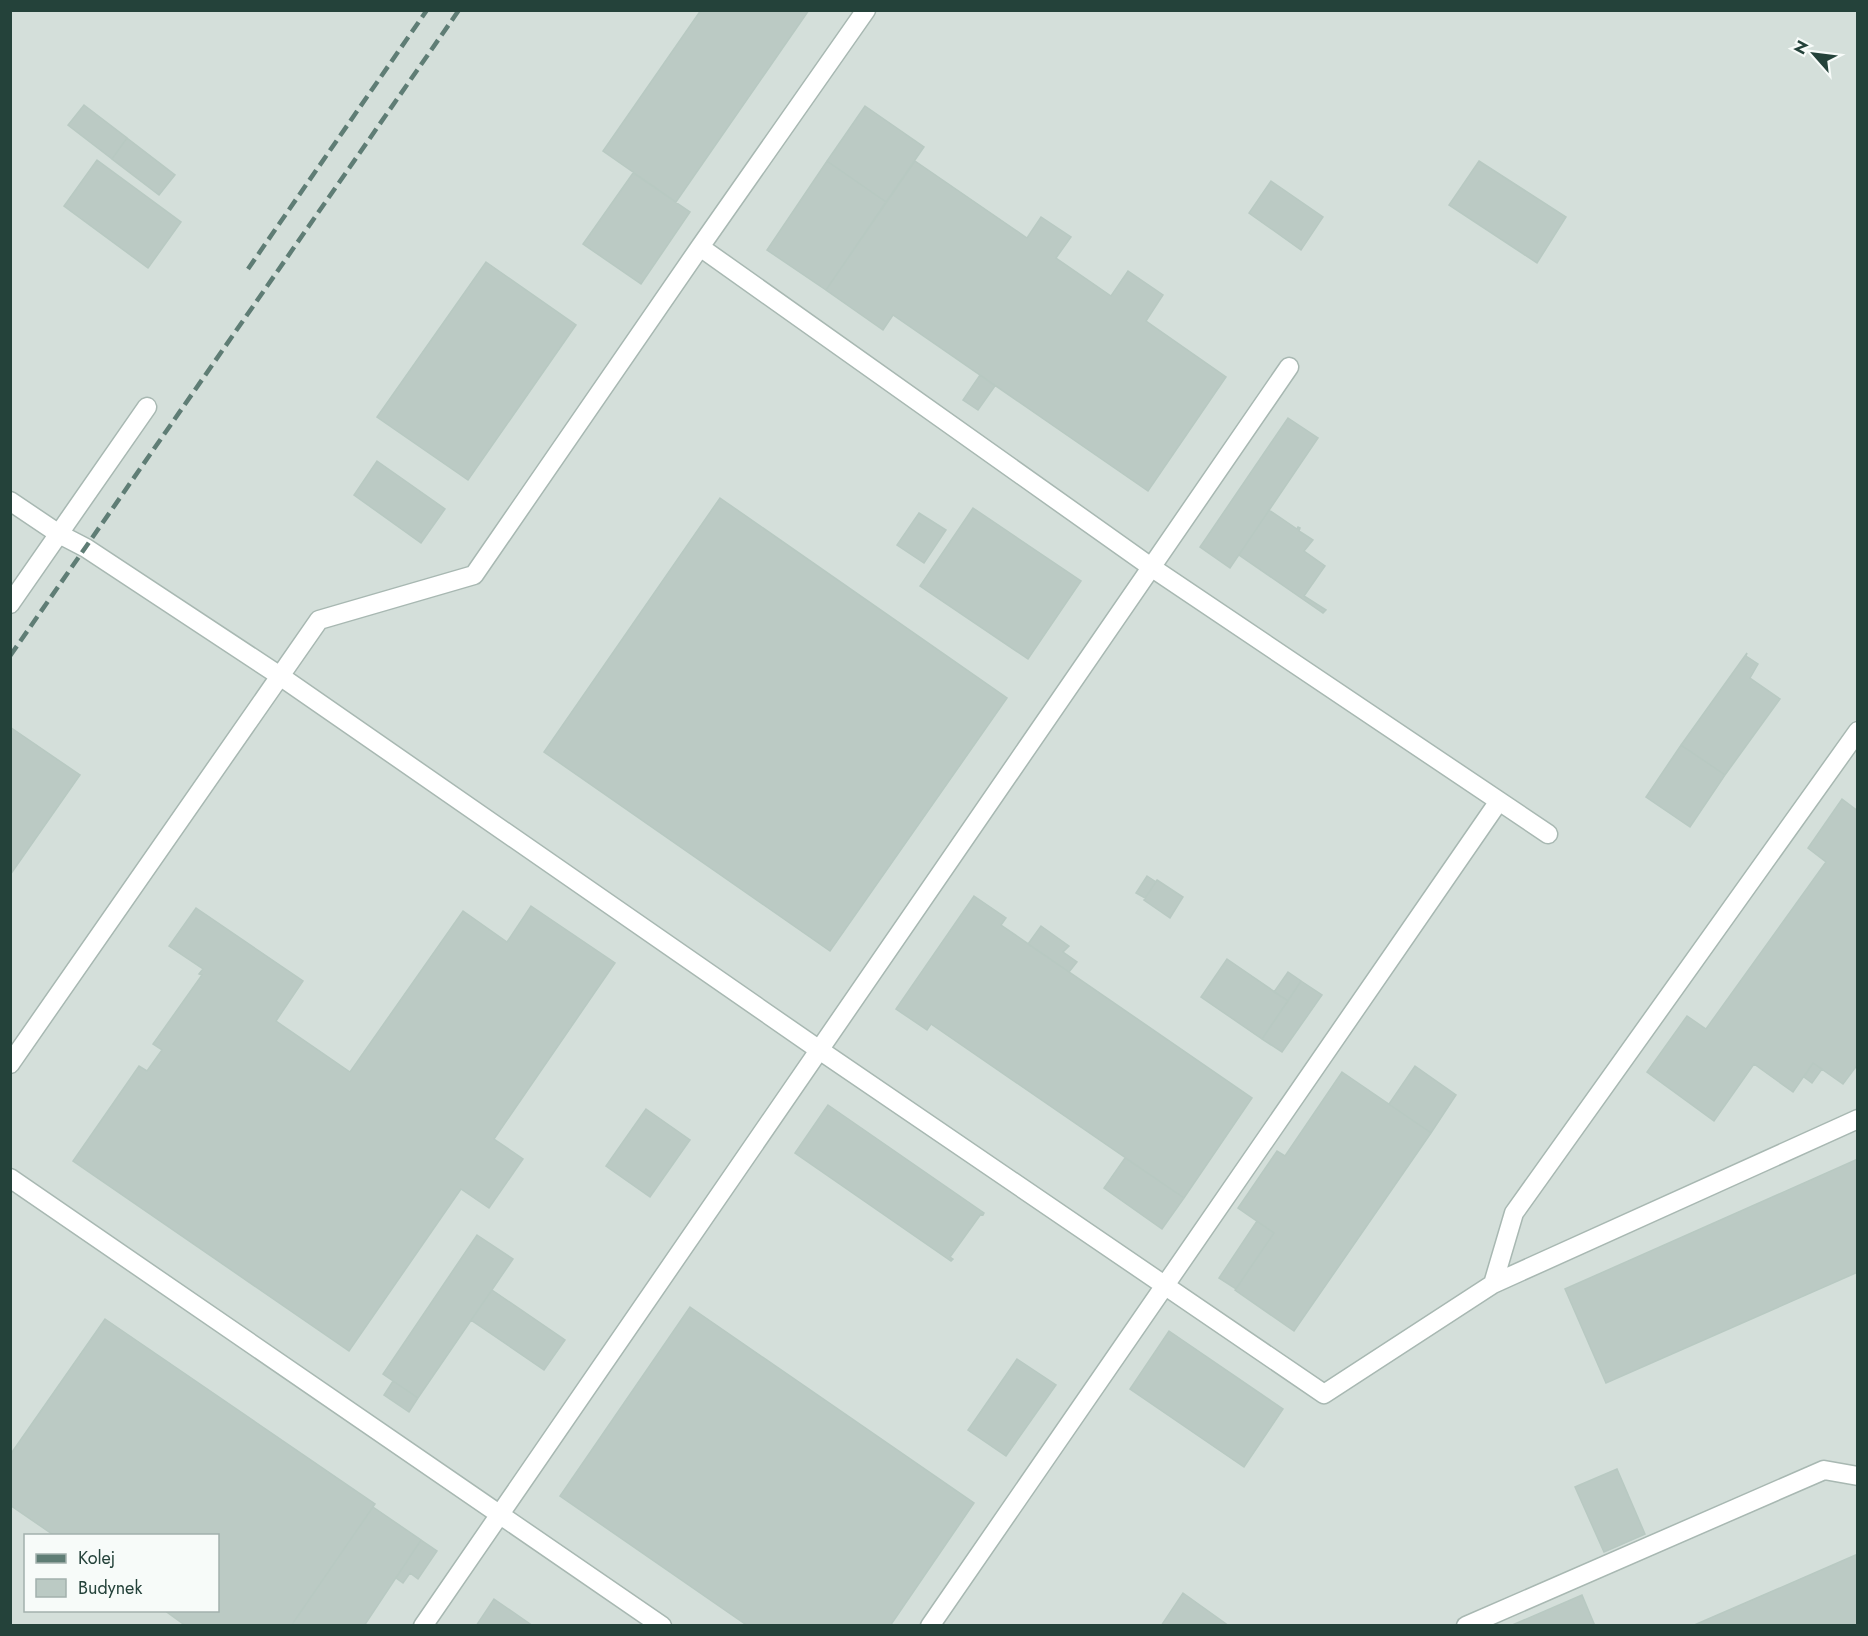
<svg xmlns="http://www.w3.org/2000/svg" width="1868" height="1636" font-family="Jost,sans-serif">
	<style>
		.built { fill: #d4dfda; fill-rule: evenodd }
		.building { fill: #bbcac4; stroke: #b8c9c2; stroke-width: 1.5 }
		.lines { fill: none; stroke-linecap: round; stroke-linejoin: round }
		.lane-casing { stroke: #a8b8b2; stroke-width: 21 }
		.lane { stroke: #fff; stroke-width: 18 }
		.rail { stroke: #5f7d75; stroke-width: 4.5; stroke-dasharray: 12 6; stroke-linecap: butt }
	</style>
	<rect width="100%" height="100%" fill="#e6efeb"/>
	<path class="built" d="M 11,11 L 1857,11 L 1857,1625 L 11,1626 ZM 26,1536 L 218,1536 L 218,1610 L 26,1610 Z"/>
	<path class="building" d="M 701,10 L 809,10 L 676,202 L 603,151 Z
		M 84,105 L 127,138 L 112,159 L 68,125 Z
		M 865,106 L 924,147 L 886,202 L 827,161 Z
		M 127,138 L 175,175 L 159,195 L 112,159 Z
		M 97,160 L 181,222 L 148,268 L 64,206 Z
		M 827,161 L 886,202 L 826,290 L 767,250 Z
		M 915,161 L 1027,238 L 1041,217 L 1071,237 L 1056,258 L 1111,296 L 1128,271 L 1163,295 L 1146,321 L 1226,377 L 1148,491 L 893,315 L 883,330 L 826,290 Z
		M 1479,161 L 1566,217 L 1537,263 L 1449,205 Z
		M 633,173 L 690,212 L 641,284 L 583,244 Z
		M 1271,181 L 1323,217 L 1301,250 L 1249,213 Z
		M 486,262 L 576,325 L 468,480 L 377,417 Z
		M 980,375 L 995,386 L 978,410 L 963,400 Z
		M 1288,418 L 1318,438 L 1230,568 L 1200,547 Z
		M 377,461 L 445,509 L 421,543 L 354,495 Z
		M 720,498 L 1007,698 L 830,951 L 544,752 Z
		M 973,508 L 1081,581 L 1028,659 L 920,586 Z
		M 1269,510 L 1297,529 L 1298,527 L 1300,528 L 1299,531 L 1313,540 L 1304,551 L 1325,566 L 1304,596 L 1326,610 L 1323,613 L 1239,555 Z
		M 919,513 L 946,530 L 924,563 L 897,545 Z
		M 1747,653 L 1746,656 L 1758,664 L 1750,678 L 1780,699 L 1725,775 L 1681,745 Z
		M 10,727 L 80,775 L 10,875 Z
		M 1681,745 L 1725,775 L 1690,827 L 1646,797 Z
		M 1842,799 L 1858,811 L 1858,1064 L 1843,1084 L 1813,1063 L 1793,1092 L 1754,1064 L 1714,1121 L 1647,1072 L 1687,1016 L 1706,1029 L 1826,862 L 1808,848 Z
		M 1147,876 L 1156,882 L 1145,898 L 1136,893 Z
		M 1157,880 L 1183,897 L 1170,918 L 1144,900 Z
		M 974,896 L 1006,918 L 1001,925 L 1252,1098 L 1184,1198 L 931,1024 L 927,1030 L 896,1009 Z
		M 531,906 L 615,963 L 494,1139 L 523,1159 L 489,1208 L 461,1189 L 349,1351 L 73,1161 L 139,1066 L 147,1071 L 162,1050 L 153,1044 L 202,975 L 199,974 L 203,969 L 169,946 L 196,908 L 303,981 L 276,1021 L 350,1072 L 463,911 L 507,942 Z
		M 1041,926 L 1069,946 L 1063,952 L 1077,962 L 1069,972 L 1028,944 Z
		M 1227,959 L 1288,1001 L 1262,1039 L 1201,997 Z
		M 1288,972 L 1301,981 L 1288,1001 L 1274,992 Z
		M 1301,981 L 1322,995 L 1282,1052 L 1262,1039 Z
		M 1813,1063 L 1822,1069 L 1812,1083 L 1804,1077 Z
		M 1415,1066 L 1456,1095 L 1431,1133 L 1389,1104 Z
		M 1342,1072 L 1431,1133 L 1294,1331 L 1235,1290 L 1274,1233 L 1238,1208 L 1277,1151 L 1285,1156 Z
		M 828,1105 L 984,1213 L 983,1215 L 981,1214 L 950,1257 L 953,1259 L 951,1261 L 795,1153 Z
		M 646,1109 L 690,1140 L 650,1197 L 606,1166 Z
		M 1125,1158 L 1184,1198 L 1162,1229 L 1104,1188 Z
		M 1858,1159 L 1858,1272 L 1606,1383 L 1565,1289 Z
		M 1257,1221 L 1274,1233 L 1236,1289 L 1219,1278 Z
		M 477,1235 L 513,1259 L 418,1398 L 383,1374 Z
		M 492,1290 L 565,1340 L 544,1370 L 471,1320 Z
		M 690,1307 L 974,1503 L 890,1626 L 748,1626 L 560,1496 Z
		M 105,1319 L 375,1504 L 291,1626 L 186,1626 L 164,1610 L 218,1610 L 218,1536 L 55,1536 L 10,1505 L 10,1455 Z
		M 1169,1331 L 1283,1409 L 1244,1467 L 1130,1389 Z
		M 1017,1359 L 1056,1385 L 1006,1456 L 968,1430 Z
		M 393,1381 L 418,1398 L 409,1412 L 384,1395 Z
		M 1617,1469 L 1645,1534 L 1604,1552 L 1575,1487 Z
		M 373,1507 L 421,1540 L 364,1626 L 291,1626 Z
		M 421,1540 L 437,1551 L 418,1579 L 410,1573 L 403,1583 L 396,1578 Z
		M 1858,1554 L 1858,1626 L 1692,1626 Z
		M 1183,1593 L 1229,1626 L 1161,1626 Z
		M 1582,1595 L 1595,1626 L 1510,1626 Z
		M 494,1599 L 533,1626 L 476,1626 Z"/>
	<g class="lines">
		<defs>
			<path id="lane" d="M 700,247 L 1151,567 L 1548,834
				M 10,501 L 59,534 L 86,548 L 280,676 L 818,1049 L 1324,1394 L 1493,1284 L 1858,1119
				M 10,604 L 147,407
				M 10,1064 L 319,620 L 474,575 L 700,247 L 866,10
				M 10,1178 L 662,1626
				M 1493,1284 L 1514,1213 L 1858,731
				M 423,1626 L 1289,367
				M 930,1626 L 1499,801
				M 1466,1626 L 1824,1470 L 1858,1476"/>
		</defs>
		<use href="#lane" class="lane-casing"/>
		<use href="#lane" class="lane"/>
		<path class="rail" d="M 248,269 L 427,10
			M 10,656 L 459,10"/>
	</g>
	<rect width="1868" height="1636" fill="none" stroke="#24423a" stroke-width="24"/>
	<rect x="24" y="1534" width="195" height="78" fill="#f7fbf9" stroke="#a3b1ad" stroke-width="1.5"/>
	<rect x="36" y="1554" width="30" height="9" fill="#5f7d75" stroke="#a3b1ad" stroke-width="1.5"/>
	<text x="78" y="1564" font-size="18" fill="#24423a">Kolej</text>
	<rect x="36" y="1579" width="30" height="18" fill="#bbcac4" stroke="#a3b1ad" stroke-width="1.5"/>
	<text x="78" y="1594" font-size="18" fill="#24423a">Budynek</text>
	<g transform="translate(1814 54) rotate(298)" stroke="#f7fbf9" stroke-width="4.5" paint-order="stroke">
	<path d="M0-4.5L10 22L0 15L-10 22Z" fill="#24423a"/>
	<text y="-9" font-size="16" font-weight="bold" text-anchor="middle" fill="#24423a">N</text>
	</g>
</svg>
